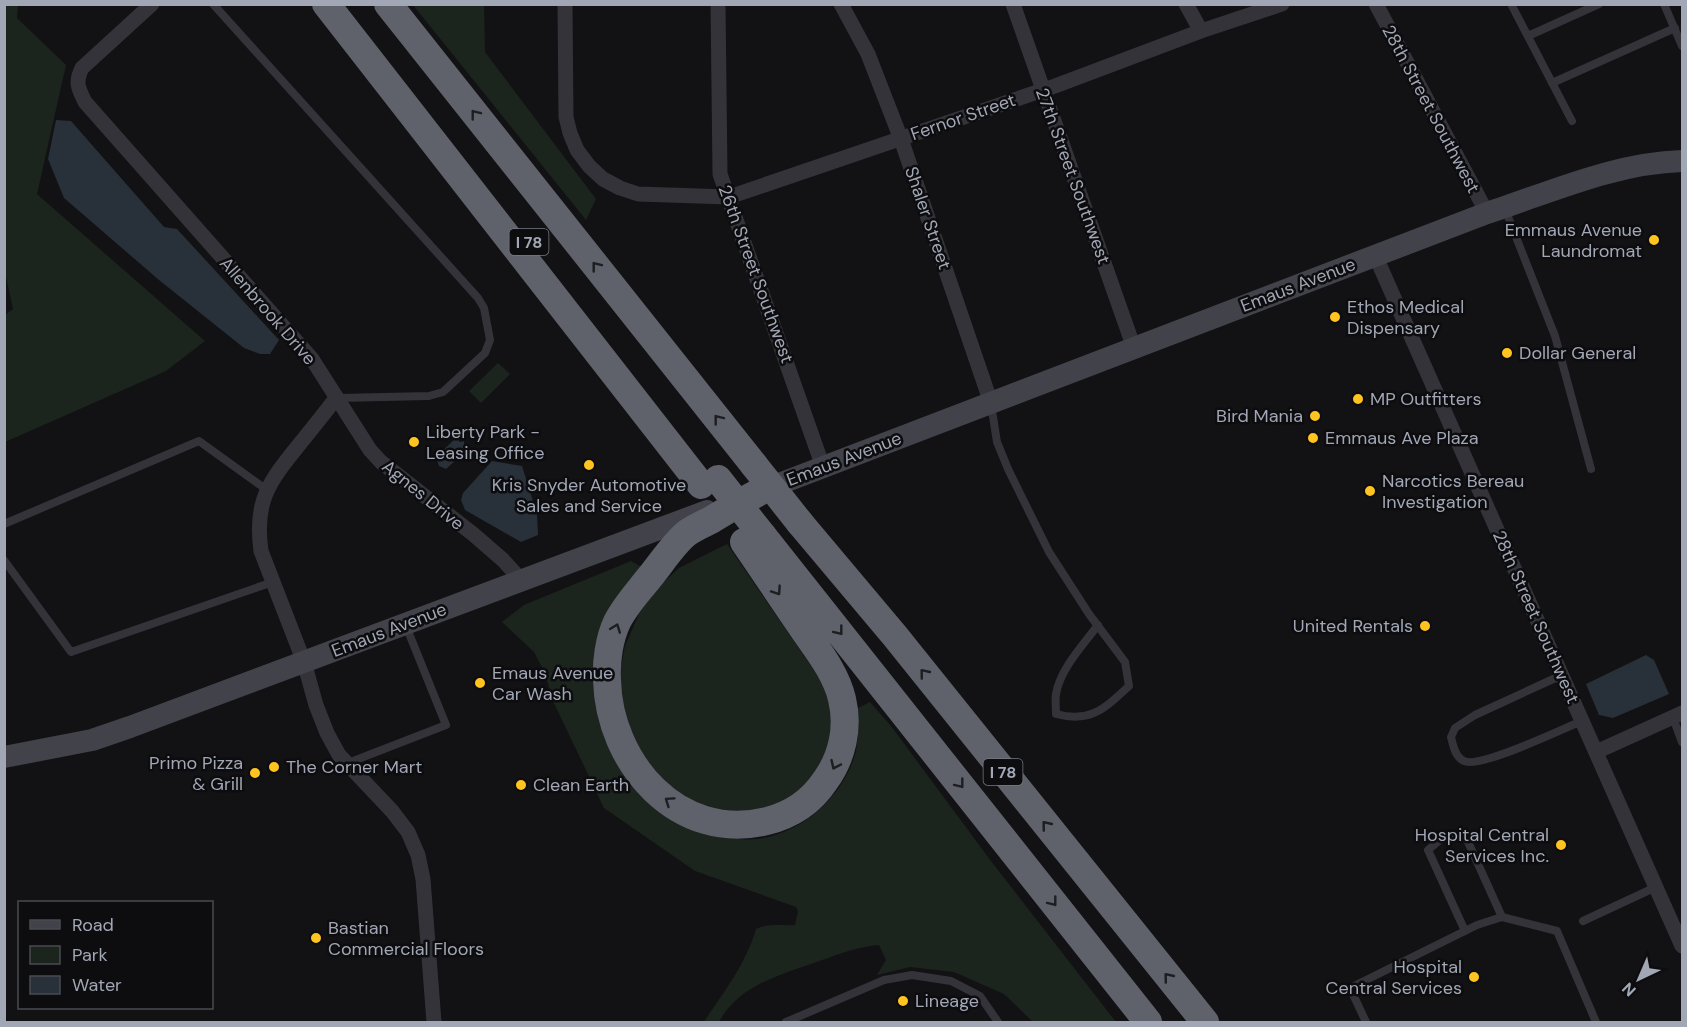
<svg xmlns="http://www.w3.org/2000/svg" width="1687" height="1027" font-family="'DM Sans',sans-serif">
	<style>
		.green { fill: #1c241e }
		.water { fill: #283039 }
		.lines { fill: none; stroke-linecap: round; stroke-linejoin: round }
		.service { stroke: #333339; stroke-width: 8 }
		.minor { stroke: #333339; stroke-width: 15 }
		.secondary { stroke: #41424a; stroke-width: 22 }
		.motorway { stroke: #5f616b; stroke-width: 28 }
		.motorway-bridge { stroke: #5f616b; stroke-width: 28 }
		.oneway { stroke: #1d1e21 }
		.poi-dot { fill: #ffc41f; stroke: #0d0d0f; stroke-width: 2 }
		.labels { text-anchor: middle; stroke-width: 5; stroke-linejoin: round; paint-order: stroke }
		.shield { fill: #0d0d0f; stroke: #757984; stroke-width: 1.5 }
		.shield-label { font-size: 16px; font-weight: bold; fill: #a2a7b6 }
		.street-label { font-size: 18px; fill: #a2a7b6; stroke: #0d0d0f }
		.poi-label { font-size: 18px; fill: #a2a7b6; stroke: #0d0d0f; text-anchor: start }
	</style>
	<rect width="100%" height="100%" fill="#121214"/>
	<path class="green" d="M 18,4 L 17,18 L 66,65 L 37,194 L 205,341 L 166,371 L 5,442 L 5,315 L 13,309 L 4,267 L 4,5 Z
		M 413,5 L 484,5 L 485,52 L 596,199 L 586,220 Z
		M 498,363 L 510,374 L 481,403 L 469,391 Z
		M 727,544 L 822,682 L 837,726 L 806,797 L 740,817 L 693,801 L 668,785 L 643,756 L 626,720 L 620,684 L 621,666 L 625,646 L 639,614 L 656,589 L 679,568 Z
		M 631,561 L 642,567 L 630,589 L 608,731 C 634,757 660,782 687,808 C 694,816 704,829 714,833 C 772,857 838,811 855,755 C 859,741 857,724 856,709 L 870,702 L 891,726 L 991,861 L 1116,1022 L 1033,1022 L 1004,994 L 954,972 L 910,967 L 877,975 L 886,960 L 879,945 C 855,947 834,956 811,964 C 776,976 738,987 719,1022 L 704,1022 C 723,993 746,964 756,929 C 769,923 781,926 795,925 L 798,912 L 796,907 L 695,871 L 604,808 L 553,701 L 545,673 L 534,652 L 502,622 L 524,605 Z"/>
	<path class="water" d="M 56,120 L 71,121 L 164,227 L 177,229 L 279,340 L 270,354 L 260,354 L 244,348 L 159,280 L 64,198 L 48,159 Z
		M 456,438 L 460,442 L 464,441 L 464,447 L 467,450 L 446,469 L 439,466 L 436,457 Z
		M 492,461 L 522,466 L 537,514 L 538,535 L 521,542 L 465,510 L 461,500 L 463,493 Z
		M 1646,655 L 1654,660 L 1669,694 L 1613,718 L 1599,715 L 1586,684 Z"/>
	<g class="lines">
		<path class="service" d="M 213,4 L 478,298 L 484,308 L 490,340 L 485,353 L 443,392 L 429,396 L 338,398
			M 1511,4 L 1572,121
			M 1664,4 L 1682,46
			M 1528,36 L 1599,4
			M 1552,83 L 1675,28
			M 1505,209 L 1555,336 L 1591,469
			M 991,404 L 997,442 L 1008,469 L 1049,552 L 1089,614 L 1125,662 L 1129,686 C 1104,709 1091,723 1056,714 C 1056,707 1055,700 1056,694 C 1060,669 1083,645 1098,625
			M 4,524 L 199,441 L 267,490
			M 4,560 L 71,652 L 273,582
			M 1562,675 L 1475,715 L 1455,728 L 1451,737 C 1453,745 1455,757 1464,761 C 1480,769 1562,729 1582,721
			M 1673,718 L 1682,742
			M 348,763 L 446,725 L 406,626
			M 1583,921 L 1656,887
			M 1465,931 L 1428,850 L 1440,840 L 1464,833 L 1502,917
			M 786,1022 L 884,980 L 912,975 L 951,981 L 980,996 L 998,1022
			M 1366,1022 L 1350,988 L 1477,925 L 1502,917 L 1557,931 L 1596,1022"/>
		<path class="minor" d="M 152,4 L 82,68 C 75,82 78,88 85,102 L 312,359 L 370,450 L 381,462 L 473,534 L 503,560 L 522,581
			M 565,4 L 566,117 L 570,133 L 577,150 L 589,166 L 603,179 L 620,188 L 638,194 L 729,197 L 1055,86 L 1201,31 L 1282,4
			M 718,4 L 720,174 L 823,467
			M 841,4 L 868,54 L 901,139 L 991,403
			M 1013,4 L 1134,348
			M 1186,4 L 1201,31
			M 1376,4 L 1487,213
			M 1375,255 L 1682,946
			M 336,398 C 324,414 311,430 298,446 C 269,482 254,501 261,551 L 304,662 L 316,705 L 327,733 L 339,755 L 392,811 L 408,832 L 418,855 L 423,879 L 434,1022
			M 1596,752 L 1682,713"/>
		<path class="secondary" d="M 758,492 L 1487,213 C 1551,192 1615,163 1682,161
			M 4,757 L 92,740 L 130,727 L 707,511"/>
		<path class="motorway" d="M 326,4 L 701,485
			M 388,4 L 754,465
			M 800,523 L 895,636 L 1205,1022
			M 763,536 L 1148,1022
			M 744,542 C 764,571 783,600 803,629 C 818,651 836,673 842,699 C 849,728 842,758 825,781 C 811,802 791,815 767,821 C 678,843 609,763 607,680 C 606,662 609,639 617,622 C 625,606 638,592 649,578 C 660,565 674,543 687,533 C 694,528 703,524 711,520 C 729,509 747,499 766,488"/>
		<path class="motorway-bridge" d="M 754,465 L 800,523
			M 718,479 L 763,536"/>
	</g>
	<defs><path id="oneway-chevron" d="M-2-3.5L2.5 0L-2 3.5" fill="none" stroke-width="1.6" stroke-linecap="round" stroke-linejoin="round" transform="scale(1.5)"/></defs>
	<g class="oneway">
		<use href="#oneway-chevron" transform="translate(475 114) rotate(-128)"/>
		<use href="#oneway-chevron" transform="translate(596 266) rotate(-128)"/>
		<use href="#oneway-chevron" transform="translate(718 419) rotate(-128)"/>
		<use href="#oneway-chevron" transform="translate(777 591) rotate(56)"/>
		<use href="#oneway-chevron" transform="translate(616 628) rotate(-69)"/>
		<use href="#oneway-chevron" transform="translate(839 631) rotate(52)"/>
		<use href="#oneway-chevron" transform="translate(924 673) rotate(-129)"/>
		<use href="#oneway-chevron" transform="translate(835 765) rotate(115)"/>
		<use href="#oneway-chevron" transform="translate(960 784) rotate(52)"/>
		<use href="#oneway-chevron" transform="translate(669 801) rotate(-145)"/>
		<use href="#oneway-chevron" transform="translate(1046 825) rotate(-129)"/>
		<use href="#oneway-chevron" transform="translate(1053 902) rotate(52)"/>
		<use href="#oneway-chevron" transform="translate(1168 977) rotate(-129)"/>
	</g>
	<g class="poi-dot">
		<circle cx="1654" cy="240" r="6"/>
		<circle cx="1335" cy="317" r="6"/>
		<circle cx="1507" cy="353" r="6"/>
		<circle cx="1358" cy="399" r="6"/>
		<circle cx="1315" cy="416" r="6"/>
		<circle cx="1313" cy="438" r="6"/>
		<circle cx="414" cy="442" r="6"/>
		<circle cx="589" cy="465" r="6"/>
		<circle cx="1370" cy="491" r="6"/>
		<circle cx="1425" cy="626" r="6"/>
		<circle cx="480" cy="683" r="6"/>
		<circle cx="274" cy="767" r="6"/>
		<circle cx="255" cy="773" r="6"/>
		<circle cx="521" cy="785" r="6"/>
		<circle cx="1561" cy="845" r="6"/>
		<circle cx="316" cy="938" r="6"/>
		<circle cx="1474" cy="977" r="6"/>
		<circle cx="903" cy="1001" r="6"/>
	</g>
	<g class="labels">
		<g class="shield">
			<rect x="509.5" y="229" width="39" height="26" rx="4.5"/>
			<rect x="983.5" y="759" width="39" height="26" rx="4.5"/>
		</g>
		<g class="shield-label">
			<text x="529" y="248">I 78</text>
			<text x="1003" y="778">I 78</text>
		</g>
		<g class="street-label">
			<text transform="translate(1431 109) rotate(62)" y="6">28th Street Southwest</text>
			<text transform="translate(963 117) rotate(-19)" y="6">Fernor Street</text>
			<text transform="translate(1073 176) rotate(70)" y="6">27th Street Southwest</text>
			<text transform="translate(928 218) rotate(71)" y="6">Shaler Street</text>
			<text transform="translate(756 274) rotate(70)" y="6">26th Street Southwest</text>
			<text transform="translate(1298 285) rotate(-21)" y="6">Emaus Avenue</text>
			<text transform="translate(268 311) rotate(49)" y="6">Allenbrook Drive</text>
			<text transform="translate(844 459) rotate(-21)" y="6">Emaus Avenue</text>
			<text transform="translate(423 495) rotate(39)" y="6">Agnes Drive</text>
			<text transform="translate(1536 617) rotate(66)" y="6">28th Street Southwest</text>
			<text transform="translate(389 630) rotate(-21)" y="6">Emaus Avenue</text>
		</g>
		<g class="poi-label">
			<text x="1642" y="236" text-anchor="end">Emmaus Avenue<tspan x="1642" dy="21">Laundromat</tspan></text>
			<text x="1347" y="313">Ethos Medical<tspan x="1347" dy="21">Dispensary</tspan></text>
			<text x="1519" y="359">Dollar General</text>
			<text x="1370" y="405">MP Outfitters</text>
			<text x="1303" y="422" text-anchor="end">Bird Mania</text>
			<text x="426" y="438">Liberty Park -<tspan x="426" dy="21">Leasing Office</tspan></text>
			<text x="1325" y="444">Emmaus Ave Plaza</text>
			<text x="1382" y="487">Narcotics Bereau<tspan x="1382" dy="21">Investigation</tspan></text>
			<text x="589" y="491" text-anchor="middle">Kris Snyder Automotive<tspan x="589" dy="21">Sales and Service</tspan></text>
			<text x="1413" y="632" text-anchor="end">United Rentals</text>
			<text x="492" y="679">Emaus Avenue<tspan x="492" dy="21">Car Wash</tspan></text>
			<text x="243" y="769" text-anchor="end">Primo Pizza<tspan x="243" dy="21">&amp; Grill</tspan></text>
			<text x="286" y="773">The Corner Mart</text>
			<text x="533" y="791">Clean Earth</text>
			<text x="1549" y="841" text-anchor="end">Hospital Central<tspan x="1549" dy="21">Services Inc.</tspan></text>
			<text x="328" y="934">Bastian<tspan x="328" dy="21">Commercial Floors</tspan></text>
			<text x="1462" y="973" text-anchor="end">Hospital<tspan x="1462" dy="21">Central Services</tspan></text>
			<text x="915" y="1007">Lineage</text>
		</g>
	</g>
	<rect width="1687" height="1027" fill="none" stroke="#a2a7b6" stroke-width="12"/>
	<rect x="18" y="901" width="195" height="108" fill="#0d0d0f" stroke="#494b52" stroke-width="1.5"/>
	<rect x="30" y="920" width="30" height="9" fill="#41424a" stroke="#494b52" stroke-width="1.5"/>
	<text x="72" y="931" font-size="18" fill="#a2a7b6">Road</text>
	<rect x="30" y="946" width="30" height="18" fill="#1c241e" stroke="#494b52" stroke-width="1.5"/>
	<text x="72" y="961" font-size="18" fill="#a2a7b6">Park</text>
	<rect x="30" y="976" width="30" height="18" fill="#283039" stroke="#494b52" stroke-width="1.5"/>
	<text x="72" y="991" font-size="18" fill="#a2a7b6">Water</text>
	<g transform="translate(1639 979) rotate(224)" stroke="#0d0d0f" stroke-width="4.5" paint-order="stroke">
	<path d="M0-4.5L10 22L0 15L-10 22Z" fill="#a2a7b6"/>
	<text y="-9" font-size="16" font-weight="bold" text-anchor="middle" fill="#a2a7b6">N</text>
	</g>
</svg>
